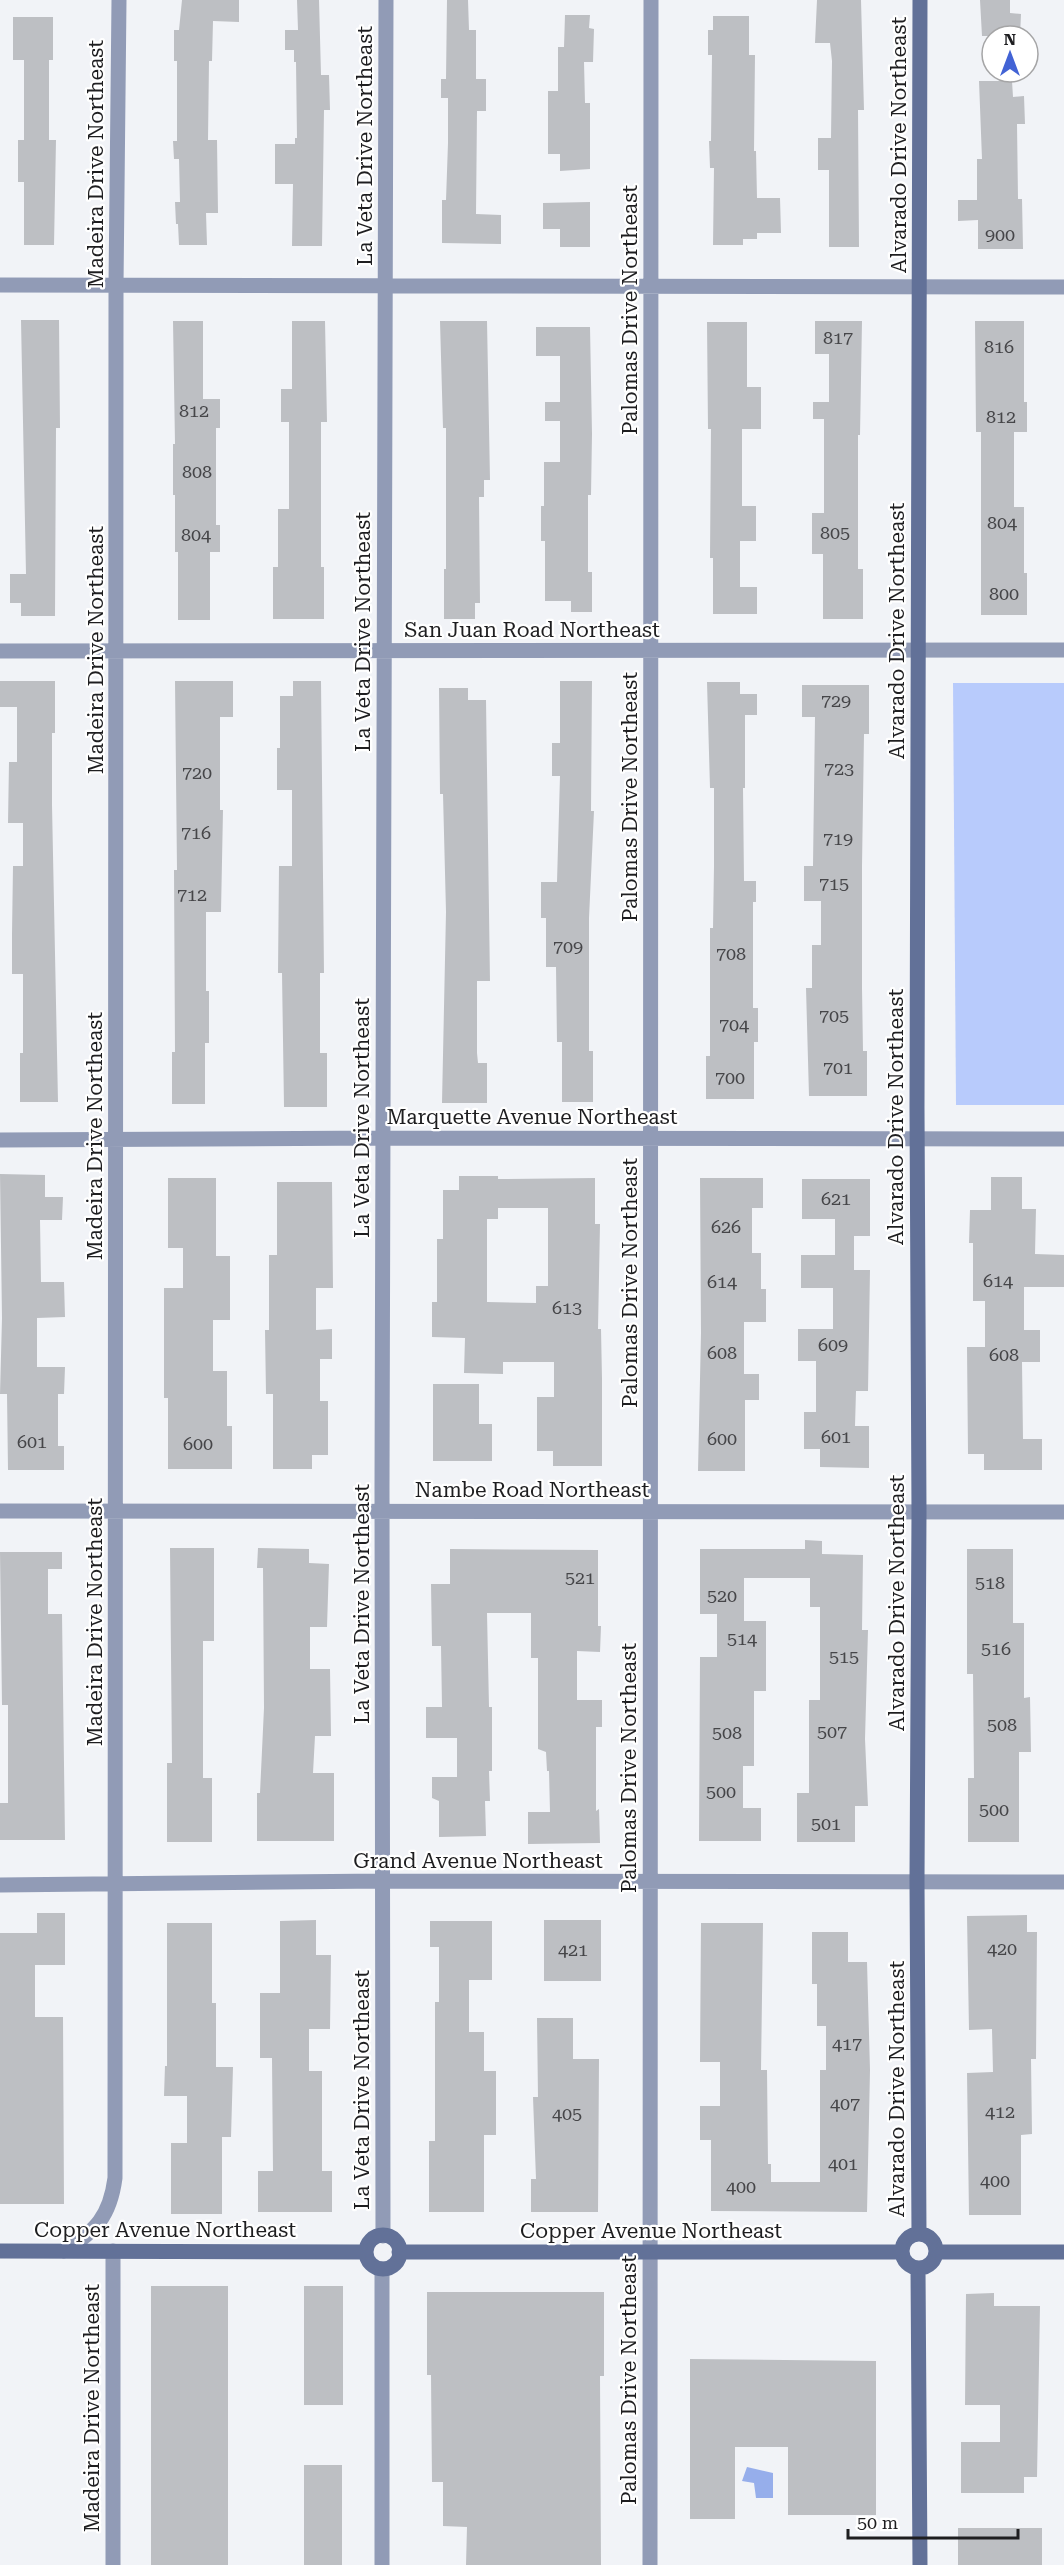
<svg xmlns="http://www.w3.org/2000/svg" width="1064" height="2565" font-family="'Roboto Serif',serif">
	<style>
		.green { fill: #b8cbfc }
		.water { fill: #96aeeb }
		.building { fill: #bdbfc3; fill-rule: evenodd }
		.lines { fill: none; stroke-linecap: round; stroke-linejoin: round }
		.street { stroke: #919bb6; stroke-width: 15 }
		.secondary { stroke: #627198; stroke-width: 15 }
		.labels { text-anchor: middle; stroke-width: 4.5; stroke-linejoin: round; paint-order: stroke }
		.number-label { font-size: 18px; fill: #464649 }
		.street-label { font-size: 21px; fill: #1e1e20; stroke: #fff }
	</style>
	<rect width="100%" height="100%" fill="#f1f3f7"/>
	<path class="green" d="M 953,683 L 1064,683 L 1064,1105 L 956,1105 Z"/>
	<path class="water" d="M 747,2467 L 773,2473 L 773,2498 L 756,2498 L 754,2483 L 742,2481 Z"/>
	<path class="building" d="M 182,0 L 239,0 L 239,22 L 213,21 L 212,61 L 209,61 L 208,140 L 217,140 L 218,213 L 206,213 L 207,245 L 179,245 L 178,224 L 176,224 L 175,202 L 180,202 L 179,159 L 174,159 L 173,141 L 177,141 L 177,61 L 174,61 L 174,30 L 179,30 Z
		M 297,0 L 319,0 L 321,75 L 329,75 L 330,110 L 324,110 L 322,246 L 292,246 L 293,184 L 275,184 L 275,144 L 295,144 L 295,138 L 297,138 L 296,62 L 294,62 L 294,50 L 285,50 L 285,30 L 298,30 Z
		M 447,0 L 468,0 L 469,30 L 476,30 L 476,79 L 486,79 L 486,111 L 477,111 L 476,214 L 501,215 L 501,244 L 442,243 L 442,200 L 446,200 L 448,143 L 448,98 L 441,98 L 441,79 L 446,79 Z
		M 817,0 L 861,0 L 864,110 L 858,110 L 859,247 L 829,247 L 829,170 L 818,170 L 818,138 L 831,138 L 832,61 L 830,43 L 815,43 Z
		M 980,0 L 1010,0 L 1010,13 L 1021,14 L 1020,36 L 982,36 Z
		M 565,15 L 590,15 L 589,28 L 594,29 L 593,62 L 584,62 L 585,103 L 590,103 L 590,169 L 560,171 L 560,154 L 548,154 L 548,91 L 558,91 L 558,47 L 564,47 Z
		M 713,16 L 749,16 L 749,55 L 755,55 L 754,151 L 756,151 L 757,198 L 780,198 L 781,233 L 757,233 L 757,239 L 743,239 L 743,245 L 713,245 L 714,168 L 710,168 L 709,141 L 711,141 L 712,55 L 708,55 L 708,30 L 713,30 Z
		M 13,17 L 53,17 L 53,60 L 49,60 L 49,140 L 56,140 L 54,245 L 24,245 L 24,182 L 18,182 L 18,140 L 24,140 L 24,60 L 13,60 Z
		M 979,81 L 1012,81 L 1013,97 L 1024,96 L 1025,124 L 1017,124 L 1018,199 L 1022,199 L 1023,249 L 978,249 L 978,220 L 958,221 L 958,200 L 977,200 L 977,159 L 982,159 Z
		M 590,202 L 590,247 L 560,247 L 560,229 L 543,229 L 543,203 Z
		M 21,320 L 59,320 L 60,428 L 56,428 L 55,616 L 21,616 L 21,603 L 10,603 L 10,574 L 26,574 Z
		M 173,321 L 203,321 L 203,399 L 220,399 L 220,428 L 216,428 L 216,525 L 220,525 L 220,552 L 210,552 L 210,620 L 178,620 L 178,552 L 175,552 L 175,495 L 173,495 L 173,444 L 175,444 Z
		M 292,321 L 325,321 L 327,422 L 321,422 L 321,567 L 324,567 L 324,619 L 273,619 L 273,567 L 278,567 L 278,509 L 289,509 L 289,422 L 281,422 L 281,389 L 292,389 Z
		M 440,321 L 487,321 L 490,480 L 484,480 L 484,497 L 479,497 L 480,603 L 475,603 L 475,619 L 444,619 L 444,569 L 446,569 L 446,428 L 443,428 Z
		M 815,321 L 862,321 L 860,435 L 858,435 L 858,569 L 863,569 L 863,619 L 823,619 L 823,554 L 812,554 L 812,513 L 824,513 L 824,419 L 813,419 L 813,402 L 829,402 L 829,354 L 815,354 Z
		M 975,321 L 1024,321 L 1024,402 L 1027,402 L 1027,432 L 1014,432 L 1014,507 L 1024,507 L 1024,573 L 1027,573 L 1027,615 L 981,615 L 981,432 L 976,432 Z
		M 707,322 L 747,322 L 747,387 L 761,387 L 761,429 L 742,429 L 742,506 L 756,506 L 756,541 L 740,541 L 740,587 L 757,587 L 757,614 L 713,614 L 713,558 L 710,558 L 711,429 L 708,429 Z
		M 536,327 L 590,327 L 592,434 L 591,495 L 588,495 L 588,572 L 592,572 L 592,612 L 571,612 L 571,601 L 545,601 L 545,541 L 541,541 L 541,506 L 544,506 L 544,462 L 560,462 L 560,421 L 545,421 L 545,402 L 560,402 L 560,356 L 536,356 Z
		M 0,681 L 55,681 L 55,733 L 52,733 L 52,805 L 58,1102 L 20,1102 L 20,1053 L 23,1053 L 23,974 L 12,974 L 12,934 L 13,866 L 23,866 L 23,823 L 8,823 L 9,762 L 17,762 L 17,707 L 0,707 Z
		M 175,681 L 233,681 L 233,717 L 220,717 L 220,810 L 223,810 L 221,912 L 206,912 L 206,991 L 209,991 L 209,1043 L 205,1043 L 205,1104 L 172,1104 L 172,1052 L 175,1052 L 174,870 L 177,870 Z
		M 293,681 L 321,681 L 324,973 L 320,973 L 320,1053 L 327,1053 L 327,1107 L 284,1107 L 282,973 L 278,973 L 279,866 L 292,866 L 292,790 L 277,790 L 277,748 L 280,748 L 280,696 L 293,696 Z
		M 560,681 L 592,681 L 591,811 L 594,811 L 589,918 L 589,1051 L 593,1051 L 593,1102 L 562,1102 L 562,1042 L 557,1042 L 556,967 L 546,967 L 546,918 L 541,918 L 541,882 L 557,882 L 560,776 L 552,776 L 552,743 L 560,743 Z
		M 707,682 L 740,682 L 740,694 L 757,694 L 757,715 L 745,715 L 745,788 L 743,788 L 744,881 L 756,881 L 756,902 L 753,902 L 753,1008 L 758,1008 L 758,1042 L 754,1042 L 754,1099 L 706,1099 L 706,1056 L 710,1056 L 710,928 L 713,928 L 714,866 L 714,788 L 710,788 Z
		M 802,685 L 869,685 L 869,734 L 864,734 L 862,866 L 862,988 L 863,1051 L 867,1051 L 867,1096 L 809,1096 L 806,988 L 812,988 L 812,945 L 821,945 L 821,901 L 804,901 L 804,866 L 813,866 L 815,717 L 802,717 Z
		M 439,688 L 468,688 L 468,700 L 486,700 L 490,981 L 477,981 L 477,1053 L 478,1063 L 487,1063 L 487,1103 L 442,1103 L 446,912 L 443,794 L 440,794 Z
		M 0,1174 L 45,1175 L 45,1197 L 63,1197 L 62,1220 L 40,1220 L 41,1282 L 64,1282 L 65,1317 L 37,1318 L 37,1367 L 65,1367 L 64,1394 L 58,1394 L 58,1446 L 64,1446 L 64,1470 L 8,1470 L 7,1394 L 0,1394 L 2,1318 Z
		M 459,1176 L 498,1176 L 498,1179 L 595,1178 L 595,1224 L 600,1224 L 598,1329 L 601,1329 L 602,1379 L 602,1466 L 553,1466 L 553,1451 L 537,1451 L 537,1397 L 554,1397 L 554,1362 L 503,1362 L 503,1374 L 464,1373 L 465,1338 L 432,1337 L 432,1302 L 437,1302 L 437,1239 L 443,1239 L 443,1190 L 459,1190 ZM 498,1208 L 548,1208 L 548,1286 L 536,1286 L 536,1303 L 487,1302 L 487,1219 L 498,1219 Z
		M 991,1177 L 1022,1177 L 1022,1209 L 1036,1209 L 1035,1254 L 1064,1255 L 1064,1287 L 1024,1287 L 1024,1330 L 1040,1330 L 1040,1362 L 1022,1362 L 1023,1439 L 1042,1439 L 1042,1470 L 984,1470 L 984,1454 L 968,1454 L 967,1347 L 985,1347 L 985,1301 L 973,1301 L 973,1243 L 969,1243 L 970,1210 L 991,1210 Z
		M 168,1178 L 216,1178 L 216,1256 L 230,1256 L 230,1320 L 213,1320 L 213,1371 L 227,1371 L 227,1426 L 232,1426 L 232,1469 L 168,1469 L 168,1398 L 164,1398 L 164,1288 L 183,1288 L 183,1248 L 168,1248 Z
		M 700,1178 L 763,1178 L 763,1208 L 752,1208 L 752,1253 L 761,1253 L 761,1289 L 766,1289 L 766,1322 L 744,1322 L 744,1374 L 759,1374 L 759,1400 L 745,1400 L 745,1471 L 698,1471 L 701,1333 Z
		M 802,1179 L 870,1179 L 870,1236 L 854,1236 L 854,1270 L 870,1270 L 868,1391 L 856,1391 L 855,1426 L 869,1426 L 869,1468 L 820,1467 L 820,1449 L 804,1449 L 804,1412 L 816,1412 L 816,1361 L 798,1361 L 798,1329 L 833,1329 L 833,1288 L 801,1288 L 801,1255 L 835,1255 L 835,1219 L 802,1219 Z
		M 277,1182 L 332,1182 L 333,1288 L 316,1288 L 316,1330 L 332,1329 L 332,1359 L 320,1359 L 320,1401 L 328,1401 L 328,1455 L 312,1455 L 312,1469 L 273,1469 L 273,1394 L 266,1394 L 265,1330 L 269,1330 L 269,1255 L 277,1255 Z
		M 433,1384 L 479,1384 L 479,1424 L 492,1424 L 492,1461 L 433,1461 Z
		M 805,1540 L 822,1541 L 822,1554 L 863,1555 L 862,1630 L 868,1630 L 865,1739 L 868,1806 L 855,1806 L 855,1842 L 797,1842 L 797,1793 L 809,1793 L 809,1700 L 820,1700 L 820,1607 L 810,1607 L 810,1578 L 744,1578 L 744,1621 L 766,1621 L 766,1691 L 754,1691 L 754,1766 L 743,1766 L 743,1808 L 761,1808 L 761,1841 L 699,1841 L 700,1657 L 717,1657 L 717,1614 L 700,1614 L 700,1549 L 805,1549 Z
		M 170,1548 L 214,1548 L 214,1641 L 203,1641 L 203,1778 L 212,1778 L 212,1842 L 167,1842 L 167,1763 L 172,1763 Z
		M 258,1548 L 309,1549 L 309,1563 L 329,1564 L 327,1627 L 310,1627 L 310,1669 L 330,1669 L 331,1736 L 315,1736 L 313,1773 L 334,1773 L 334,1841 L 257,1841 L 257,1793 L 260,1793 L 264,1708 L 263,1568 L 257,1568 Z
		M 450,1549 L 598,1550 L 598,1626 L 601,1626 L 600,1652 L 577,1651 L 577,1700 L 602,1700 L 602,1727 L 596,1727 L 596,1811 L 599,1809 L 600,1843 L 528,1844 L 528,1812 L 550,1812 L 549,1771 L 547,1771 L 546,1752 L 538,1749 L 538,1658 L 531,1658 L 531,1613 L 487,1613 L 489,1707 L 492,1707 L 492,1771 L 489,1771 L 490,1801 L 485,1801 L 486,1836 L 439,1837 L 439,1801 L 432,1798 L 432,1777 L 457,1777 L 457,1738 L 426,1738 L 426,1707 L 442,1707 L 441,1646 L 432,1646 L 431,1584 L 450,1584 Z
		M 967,1549 L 1013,1549 L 1013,1623 L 1024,1623 L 1024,1698 L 1030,1697 L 1031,1752 L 1019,1752 L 1019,1842 L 968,1842 L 968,1778 L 974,1778 L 973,1674 L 967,1674 Z
		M 0,1552 L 62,1552 L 62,1569 L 48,1569 L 48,1614 L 62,1614 L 65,1840 L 0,1840 L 0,1803 L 8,1803 L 8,1705 L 2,1705 Z
		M 37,1913 L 65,1913 L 65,1965 L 35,1965 L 35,2017 L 63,2017 L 64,2204 L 0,2204 L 0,1933 L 37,1933 Z
		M 1027,1915 L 1027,1932 L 1037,1932 L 1036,2059 L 1031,2059 L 1032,2134 L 1021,2135 L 1021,2215 L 969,2215 L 967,2073 L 993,2072 L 992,2029 L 969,2030 L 967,1916 Z
		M 316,1920 L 316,1955 L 331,1955 L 330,2029 L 309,2029 L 309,2071 L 322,2071 L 322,2171 L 332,2171 L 332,2212 L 258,2212 L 258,2171 L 273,2171 L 272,2058 L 260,2058 L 260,1993 L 280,1993 L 280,1921 Z
		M 544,1920 L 601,1920 L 601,1981 L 544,1981 Z
		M 430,1921 L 492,1921 L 492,1980 L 469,1980 L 469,2032 L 484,2032 L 484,2071 L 496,2071 L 496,2135 L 484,2135 L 484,2212 L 429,2212 L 429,2141 L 435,2141 L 435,2002 L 439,2002 L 439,1947 L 430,1947 Z
		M 167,1923 L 212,1923 L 212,2003 L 216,2003 L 216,2067 L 233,2067 L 231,2137 L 222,2137 L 222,2214 L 171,2214 L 171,2143 L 187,2143 L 187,2096 L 164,2096 L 165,2066 L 167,2066 Z
		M 701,1923 L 763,1923 L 761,2070 L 767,2070 L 768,2164 L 771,2164 L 771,2182 L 820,2182 L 820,2070 L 826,2070 L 826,2026 L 817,2026 L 817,1984 L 812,1984 L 812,1932 L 848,1932 L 848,1962 L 867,1962 L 870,2070 L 867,2212 L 711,2211 L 711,2140 L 700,2140 L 700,2106 L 720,2106 L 720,2062 L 700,2062 Z
		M 537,2018 L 573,2018 L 573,2059 L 599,2059 L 598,2212 L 531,2212 L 531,2179 L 536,2179 L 533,2097 L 538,2097 Z
		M 151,2286 L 228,2286 L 228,2565 L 151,2565 Z
		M 304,2286 L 343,2286 L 343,2405 L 304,2405 Z
		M 427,2292 L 604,2292 L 604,2376 L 600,2376 L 601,2565 L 466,2565 L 467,2527 L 443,2526 L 443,2482 L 432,2482 L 431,2375 L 427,2375 Z
		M 994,2293 L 994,2306 L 1040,2306 L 1037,2477 L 1024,2477 L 1024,2493 L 961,2493 L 961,2442 L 1000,2442 L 1000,2405 L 965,2405 L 966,2294 Z
		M 690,2359 L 876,2361 L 876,2515 L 788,2515 L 788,2447 L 735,2447 L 735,2519 L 690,2519 Z
		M 304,2465 L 342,2465 L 342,2565 L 304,2565 Z
		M 958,2528 L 1042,2528 L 1042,2565 L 958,2565 Z"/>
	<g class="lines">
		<path class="street" d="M 0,285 L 1064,287
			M 0,651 L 1064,650
			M 0,1140 L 383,1138 L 1064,1139
			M 0,1511 L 1064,1512
			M 0,1885 L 383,1881 L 1064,1882
			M 383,2236 L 382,1488 L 386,0
			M 64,2251 C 96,2231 110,2216 115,2178 L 116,286 L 119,0
			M 113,2251 L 113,2565
			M 382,2565 L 382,2269
			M 650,2565 L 651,0"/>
		<path class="secondary" d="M902 2251a17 17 0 1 1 34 0a17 17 0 1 1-34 0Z
			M 919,2234 L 917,1881 L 919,1512 L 917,1107 L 920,0
			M366 2252a17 17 0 1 1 34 0a17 17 0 1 1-34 0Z
			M 0,2251 L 366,2252
			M 399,2252 L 902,2252
			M 937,2252 L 1064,2252
			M 918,2269 L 920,2565"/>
	</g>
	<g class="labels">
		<g class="number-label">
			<text x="1000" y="241">900</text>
			<text x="838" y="344">817</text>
			<text x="999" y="353">816</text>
			<text x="194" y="417">812</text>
			<text x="1001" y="423">812</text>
			<text x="197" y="478">808</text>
			<text x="1002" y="529">804</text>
			<text x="835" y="539">805</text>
			<text x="196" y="541">804</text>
			<text x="1004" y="600">800</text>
			<text x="836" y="707">729</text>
			<text x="839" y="775">723</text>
			<text x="197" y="779">720</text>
			<text x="196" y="839">716</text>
			<text x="838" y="845">719</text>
			<text x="834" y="890">715</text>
			<text x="192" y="901">712</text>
			<text x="568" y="953">709</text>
			<text x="731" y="960">708</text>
			<text x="834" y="1022">705</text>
			<text x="734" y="1031">704</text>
			<text x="838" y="1074">701</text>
			<text x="730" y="1084">700</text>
			<text x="836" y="1205">621</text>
			<text x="726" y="1233">626</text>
			<text x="998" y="1287">614</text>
			<text x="722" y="1288">614</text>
			<text x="567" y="1314">613</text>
			<text x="833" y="1351">609</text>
			<text x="722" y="1359">608</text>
			<text x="1004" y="1361">608</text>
			<text x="836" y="1443">601</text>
			<text x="722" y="1445">600</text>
			<text x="32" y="1448">601</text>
			<text x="198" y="1450">600</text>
			<text x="580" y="1584">521</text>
			<text x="990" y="1589">518</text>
			<text x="722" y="1602">520</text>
			<text x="742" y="1645">514</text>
			<text x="996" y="1655">516</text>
			<text x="844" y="1663">515</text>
			<text x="1002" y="1731">508</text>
			<text x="832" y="1738">507</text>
			<text x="727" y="1739">508</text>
			<text x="721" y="1798">500</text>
			<text x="994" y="1816">500</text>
			<text x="826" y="1830">501</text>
			<text x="1002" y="1955">420</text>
			<text x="573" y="1956">421</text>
			<text x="847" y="2050">417</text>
			<text x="845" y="2110">407</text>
			<text x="1000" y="2118">412</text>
			<text x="567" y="2120">405</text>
			<text x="843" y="2170">401</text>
			<text x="995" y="2187">400</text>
			<text x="741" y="2193">400</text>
		</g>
		<g class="street-label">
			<text transform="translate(899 145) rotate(-90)" y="7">Alvarado Drive Northeast</text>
			<text transform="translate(365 146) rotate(-90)" y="7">La Veta Drive Northeast</text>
			<text transform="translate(96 164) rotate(-90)" y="7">Madeira Drive Northeast</text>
			<text transform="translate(630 310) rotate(-90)" y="7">Palomas Drive Northeast</text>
			<text x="532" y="637">San Juan Road Northeast</text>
			<text transform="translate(897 631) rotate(-90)" y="7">Alvarado Drive Northeast</text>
			<text transform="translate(363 632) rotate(-90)" y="7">La Veta Drive Northeast</text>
			<text transform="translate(96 650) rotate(-90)" y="7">Madeira Drive Northeast</text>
			<text transform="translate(630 797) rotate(-90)" y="7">Palomas Drive Northeast</text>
			<text x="532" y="1124">Marquette Avenue Northeast</text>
			<text transform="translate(896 1117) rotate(-90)" y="7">Alvarado Drive Northeast</text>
			<text transform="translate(362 1118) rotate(-90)" y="7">La Veta Drive Northeast</text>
			<text transform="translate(95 1136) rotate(-90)" y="7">Madeira Drive Northeast</text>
			<text transform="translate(630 1283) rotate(-90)" y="7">Palomas Drive Northeast</text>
			<text x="532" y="1497">Nambe Road Northeast</text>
			<text transform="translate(897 1603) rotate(-90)" y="7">Alvarado Drive Northeast</text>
			<text transform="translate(362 1604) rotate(-90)" y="7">La Veta Drive Northeast</text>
			<text transform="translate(95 1622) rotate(-90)" y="7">Madeira Drive Northeast</text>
			<text transform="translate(629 1768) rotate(-90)" y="7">Palomas Drive Northeast</text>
			<text x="478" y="1868">Grand Avenue Northeast</text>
			<text transform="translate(897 2089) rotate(-90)" y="7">Alvarado Drive Northeast</text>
			<text transform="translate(362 2090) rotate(-90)" y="7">La Veta Drive Northeast</text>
			<text x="165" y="2237">Copper Avenue Northeast</text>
			<text x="651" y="2238">Copper Avenue Northeast</text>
			<text transform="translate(629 2380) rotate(-90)" y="7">Palomas Drive Northeast</text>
			<text transform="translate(92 2408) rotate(-90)" y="7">Madeira Drive Northeast</text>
		</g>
	</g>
	<g transform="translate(1010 54)"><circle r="28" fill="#ffffff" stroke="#a5a5a6" stroke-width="1.5"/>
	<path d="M0-4.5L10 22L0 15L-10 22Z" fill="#4263d5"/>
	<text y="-9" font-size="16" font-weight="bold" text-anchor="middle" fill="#1e1e20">N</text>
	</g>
	<path d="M848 2529v9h170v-9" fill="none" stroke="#1e1e20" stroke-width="3"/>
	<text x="857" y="2529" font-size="18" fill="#1e1e20" stroke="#ffffff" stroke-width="4.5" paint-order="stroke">50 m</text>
</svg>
